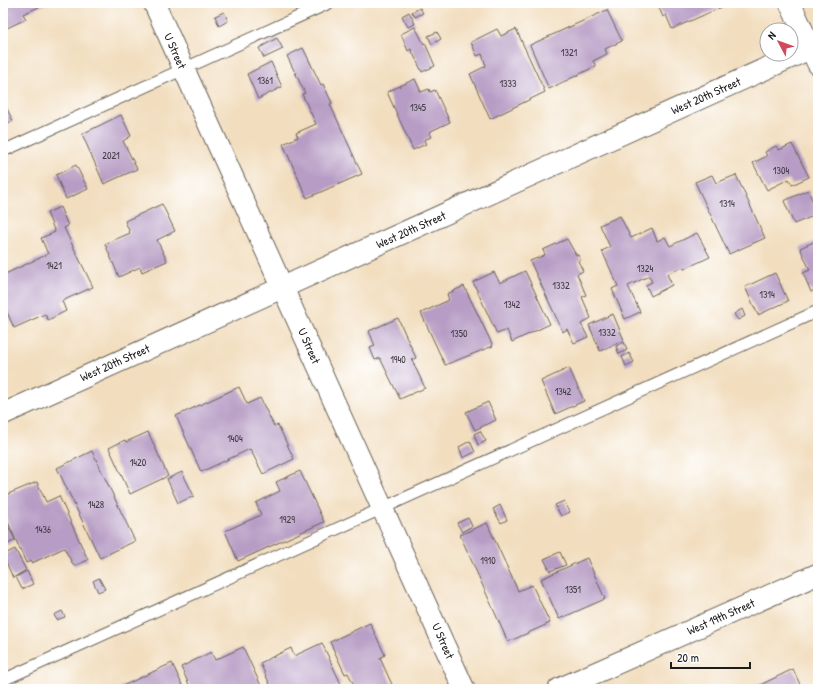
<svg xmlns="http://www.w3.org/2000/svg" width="821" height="692" font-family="'Patrick Hand',sans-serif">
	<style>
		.building { fill: #b79dc5 }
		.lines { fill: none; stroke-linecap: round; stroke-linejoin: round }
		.lane-casing { stroke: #676055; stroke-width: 13 }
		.street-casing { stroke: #676055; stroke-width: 23 }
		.lane { stroke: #fff; stroke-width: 11 }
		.street { stroke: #fff; stroke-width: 21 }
		.labels { text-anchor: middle; stroke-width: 3; stroke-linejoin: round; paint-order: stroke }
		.number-label { font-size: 10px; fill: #433c46 }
		.street-label { font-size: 12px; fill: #1c1c1c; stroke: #fff }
	</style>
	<rect width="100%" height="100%" fill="#fff"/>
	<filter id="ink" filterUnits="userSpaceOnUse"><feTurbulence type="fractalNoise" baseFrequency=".025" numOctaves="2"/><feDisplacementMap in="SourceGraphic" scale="8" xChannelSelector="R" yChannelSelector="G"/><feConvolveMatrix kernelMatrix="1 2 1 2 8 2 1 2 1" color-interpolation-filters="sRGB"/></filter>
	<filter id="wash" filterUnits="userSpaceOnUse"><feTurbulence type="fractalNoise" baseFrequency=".012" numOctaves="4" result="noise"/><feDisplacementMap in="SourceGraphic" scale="16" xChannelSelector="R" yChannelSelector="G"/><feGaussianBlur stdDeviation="0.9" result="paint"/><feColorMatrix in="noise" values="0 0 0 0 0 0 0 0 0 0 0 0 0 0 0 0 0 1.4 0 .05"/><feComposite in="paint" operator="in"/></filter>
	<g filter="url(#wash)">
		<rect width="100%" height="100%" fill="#f2debf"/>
		<g id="blocks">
			<path class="building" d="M 3,3 L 48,3 L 23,14 L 26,19 L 3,30 Z
				M 657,3 L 720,3 L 722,7 L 672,29 L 666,15 L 663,17 Z
				M 420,8 L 423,13 L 415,17 L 412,12 Z
				M 607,10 L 622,41 L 605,49 L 607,54 L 593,61 L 596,66 L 549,89 L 530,45 Z
				M 224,12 L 228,21 L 219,26 L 215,16 Z
				M 409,12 L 415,24 L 408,27 L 402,16 Z
				M 415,27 L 424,44 L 425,43 L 435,66 L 422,72 L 411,49 L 408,51 L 401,34 Z
				M 497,29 L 501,36 L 516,29 L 545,92 L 490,119 L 470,74 L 486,66 L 482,54 L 477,56 L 471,42 Z
				M 437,32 L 441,39 L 432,44 L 428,36 Z
				M 277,38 L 283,49 L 264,58 L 259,48 Z
				M 303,48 L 321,85 L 323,84 L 332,103 L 330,104 L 362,174 L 307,198 L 283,144 L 298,137 L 296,133 L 316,124 L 302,94 L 305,93 L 287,56 Z
				M 271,62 L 282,87 L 258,99 L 247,74 Z
				M 415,79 L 421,92 L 429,89 L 430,92 L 435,90 L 450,122 L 429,132 L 431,137 L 424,140 L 426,144 L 413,150 L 387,92 Z
				M 3,101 L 13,121 L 3,125 Z
				M 121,115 L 131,136 L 123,141 L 137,169 L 104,184 L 82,134 Z
				M 792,144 L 809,177 L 792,185 L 789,179 L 767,190 L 753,163 L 767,156 L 765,152 L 776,146 L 779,150 Z
				M 76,165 L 88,189 L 66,199 L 56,175 Z
				M 712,175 L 716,183 L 736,175 L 765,238 L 729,254 L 695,182 Z
				M 808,190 L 818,214 L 794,224 L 784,201 Z
				M 162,204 L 175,231 L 157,240 L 167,261 L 142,272 L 140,267 L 119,277 L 105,244 L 130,233 L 125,221 Z
				M 60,207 L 68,226 L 64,228 L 93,287 L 62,301 L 66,311 L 48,320 L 45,314 L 14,328 L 3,303 L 3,275 L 48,254 L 41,238 L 55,232 L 47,213 Z
				M 620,216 L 631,238 L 652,228 L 657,241 L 665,237 L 670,246 L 697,233 L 710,257 L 684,269 L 683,267 L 667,274 L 672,285 L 651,296 L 646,285 L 652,282 L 649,276 L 628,286 L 640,312 L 625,319 L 612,289 L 618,286 L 602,251 L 610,247 L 600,225 Z
				M 567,239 L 576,255 L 578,255 L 581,260 L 578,261 L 583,271 L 577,274 L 586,295 L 582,297 L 591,318 L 581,324 L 588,337 L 574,343 L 567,329 L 563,332 L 530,261 L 545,255 L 543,250 Z
				M 818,240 L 818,288 L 811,292 L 803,273 L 810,270 L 800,248 Z
				M 525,271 L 550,324 L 512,342 L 507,330 L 497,334 L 473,282 L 494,272 L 500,283 Z
				M 775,273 L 788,301 L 758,315 L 745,287 Z
				M 464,286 L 493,346 L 445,365 L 421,313 L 449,300 L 447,294 Z
				M 742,309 L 745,316 L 738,320 L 734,314 Z
				M 613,314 L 624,340 L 600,351 L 589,325 Z
				M 398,318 L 416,358 L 412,360 L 425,388 L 400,399 L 380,358 L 375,360 L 370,348 L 375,346 L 369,331 Z
				M 624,342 L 627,350 L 619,354 L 616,346 Z
				M 629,353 L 634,362 L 626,366 L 622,357 Z
				M 569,368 L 584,401 L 555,414 L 541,381 Z
				M 239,387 L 247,404 L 260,398 L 274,426 L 278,425 L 294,459 L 263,474 L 250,449 L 201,472 L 176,416 Z
				M 488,402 L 496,420 L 475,430 L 466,412 Z
				M 480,431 L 486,441 L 478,445 L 474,434 Z
				M 148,432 L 168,476 L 130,494 L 109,448 L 125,440 L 126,442 Z
				M 470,441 L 475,452 L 463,458 L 459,447 Z
				M 92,451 L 135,541 L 100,558 L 57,468 Z
				M 300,471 L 324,522 L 238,561 L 225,531 L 261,515 L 256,503 L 280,491 L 276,482 Z
				M 182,472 L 194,496 L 178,503 L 167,479 Z
				M 37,482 L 46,502 L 59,496 L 88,560 L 74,566 L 64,548 L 32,563 L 31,561 L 26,563 L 3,511 L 3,496 Z
				M 564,501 L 570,512 L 561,516 L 555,505 Z
				M 500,505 L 507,520 L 501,523 L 493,509 Z
				M 3,518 L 4,518 L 15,540 L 6,545 L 3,540 Z
				M 468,518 L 472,526 L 462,532 L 457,523 Z
				M 487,523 L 518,591 L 532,585 L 550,623 L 508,642 L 460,535 Z
				M 15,549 L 26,570 L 13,578 L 3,555 Z
				M 560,552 L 566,565 L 550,571 L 544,559 Z
				M 587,558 L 605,599 L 559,619 L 541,579 Z
				M 27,571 L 33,584 L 22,589 L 16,577 Z
				M 99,578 L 105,589 L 98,592 L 93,581 Z
				M 62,611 L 65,617 L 57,620 L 54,615 Z
				M 370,623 L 385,655 L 380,658 L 394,689 L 356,689 L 348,673 L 345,674 L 330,642 Z
				M 322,643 L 341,684 L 331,689 L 272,689 L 260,663 L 291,648 L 294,656 Z
				M 243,647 L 262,688 L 191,689 L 181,667 L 211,652 L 215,660 Z
				M 172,663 L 184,689 L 116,689 Z
				M 793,669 L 802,689 L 752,689 Z"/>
		</g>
	</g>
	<g filter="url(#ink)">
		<use href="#blocks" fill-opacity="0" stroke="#676055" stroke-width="1"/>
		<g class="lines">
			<defs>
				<path id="lane" d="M 3,151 L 329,3
					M 3,680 L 818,311"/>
				<path id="street" d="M 154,3 L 464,689
					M 790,3 L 818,64
					M 3,414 L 818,45
					M 559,689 L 818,574"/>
			</defs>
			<use href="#lane" class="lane-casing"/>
			<use href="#street" class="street-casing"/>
			<use href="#lane" class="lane"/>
			<use href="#street" class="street"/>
		</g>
	</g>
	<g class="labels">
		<g class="number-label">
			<text x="569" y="56">1321</text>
			<text x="265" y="84">1361</text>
			<text x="508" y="87">1333</text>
			<text x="418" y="111">1345</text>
			<text x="111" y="159">2021</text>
			<text x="781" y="174">1304</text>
			<text x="727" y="207">1314</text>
			<text x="54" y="269">1421</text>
			<text x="645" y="272">1324</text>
			<text x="561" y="289">1332</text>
			<text x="767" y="298">1314</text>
			<text x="512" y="308">1342</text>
			<text x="607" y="336">1332</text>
			<text x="459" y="337">1350</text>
			<text x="398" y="363">1940</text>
			<text x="563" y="395">1342</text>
			<text x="235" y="442">1404</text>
			<text x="138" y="466">1420</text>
			<text x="96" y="508">1428</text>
			<text x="287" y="523">1929</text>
			<text x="43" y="533">1436</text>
			<text x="488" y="564">1910</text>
			<text x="573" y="593">1351</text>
		</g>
		<g class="street-label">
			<text transform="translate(175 51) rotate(66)" y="4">U Street</text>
			<text transform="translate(706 96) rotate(-24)" y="4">West 20th Street</text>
			<text transform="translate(411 230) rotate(-24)" y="4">West 20th Street</text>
			<text transform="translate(309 346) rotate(66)" y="4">U Street</text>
			<text transform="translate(115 363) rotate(-24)" y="4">West 20th Street</text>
			<text transform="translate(721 617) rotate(-24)" y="4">West 19th Street</text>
			<text transform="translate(443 641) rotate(66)" y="4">U Street</text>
		</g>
	</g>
	<rect width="821" height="692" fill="none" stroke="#fff" stroke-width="16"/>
	<g transform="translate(779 42) rotate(311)"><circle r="19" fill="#ffffff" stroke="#a4a4a4"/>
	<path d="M0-3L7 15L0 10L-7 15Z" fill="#d1495b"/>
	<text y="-6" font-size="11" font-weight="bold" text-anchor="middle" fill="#1c1c1c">N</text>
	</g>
	<path d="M671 662v6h79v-6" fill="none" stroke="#1c1c1c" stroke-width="2"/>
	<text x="677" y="662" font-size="12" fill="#1c1c1c" stroke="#ffffff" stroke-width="3" paint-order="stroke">20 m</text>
</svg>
